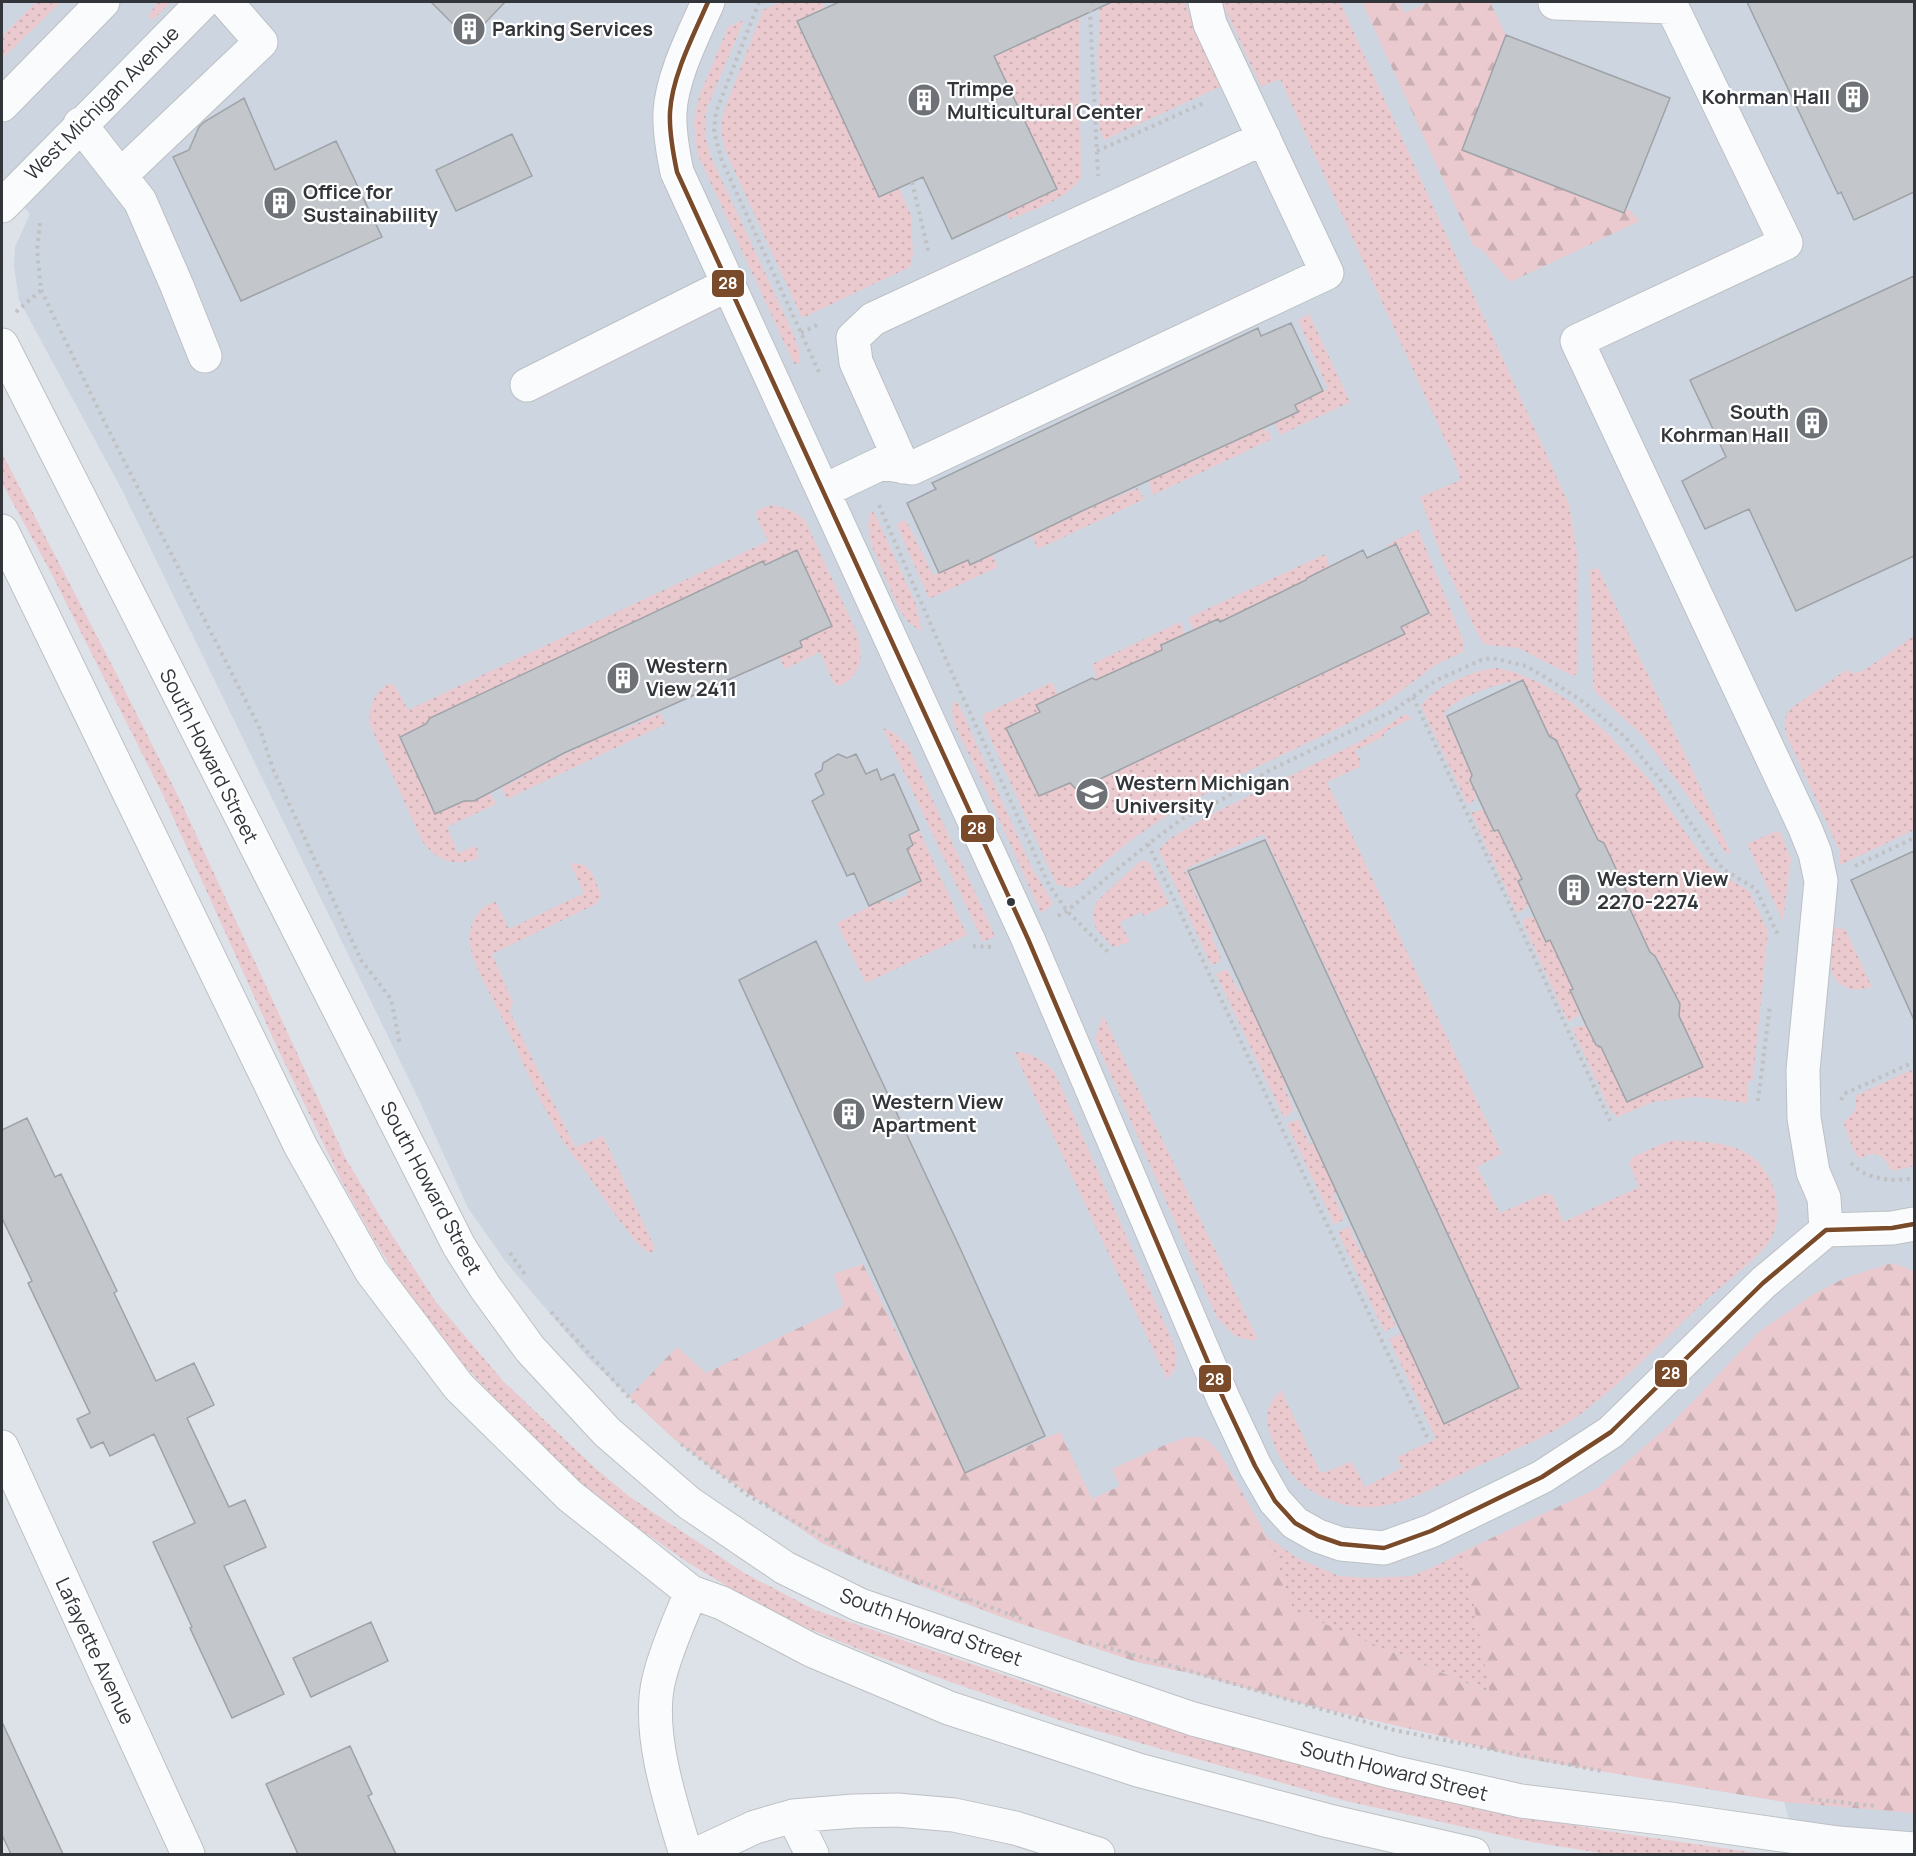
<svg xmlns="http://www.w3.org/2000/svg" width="1916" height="1856" font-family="Manrope,sans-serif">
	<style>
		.built { fill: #cdd5e0 }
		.grass { fill: url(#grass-dots) }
		.forest { fill: url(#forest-firs) }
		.building { fill: #c3c6ca; stroke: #9fa3a8; stroke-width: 1.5 }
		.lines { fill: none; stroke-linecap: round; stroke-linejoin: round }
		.minor-casing { stroke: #bdc0c4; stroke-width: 35 }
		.path { stroke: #c1c1c3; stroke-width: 4; stroke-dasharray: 3 4.5; stroke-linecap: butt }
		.minor { stroke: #fafbfc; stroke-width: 33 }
		.bus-1-casing { stroke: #fff; stroke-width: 9 }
		.bus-1 { stroke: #7a4b2a; stroke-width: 4.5 }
		.bus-dot { fill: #323539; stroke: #fff; stroke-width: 2 }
		.labels { text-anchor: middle; stroke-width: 4.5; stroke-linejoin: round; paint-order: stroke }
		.poi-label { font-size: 20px; font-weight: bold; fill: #323539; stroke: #fff; text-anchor: start }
		.street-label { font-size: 20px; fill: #323539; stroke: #fff }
		.line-badge { stroke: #fff; stroke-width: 2 }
		.badge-label { font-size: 16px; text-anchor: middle; font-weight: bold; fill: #fff }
	</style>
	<defs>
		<pattern id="grass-dots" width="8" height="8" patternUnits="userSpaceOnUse" patternTransform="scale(1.5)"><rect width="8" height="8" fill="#eacacf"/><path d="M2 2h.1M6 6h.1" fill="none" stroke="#c9aeb2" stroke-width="1.8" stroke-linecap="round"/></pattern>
		<pattern id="forest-firs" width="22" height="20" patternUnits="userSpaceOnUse" patternTransform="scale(1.5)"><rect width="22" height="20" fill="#eacacf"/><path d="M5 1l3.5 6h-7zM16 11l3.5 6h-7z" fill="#c9aeb2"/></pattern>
	</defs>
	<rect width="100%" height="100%" fill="#dde2e8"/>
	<path class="built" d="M 2,2 L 1914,2 L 1914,1854 L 1799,1854 L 1784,1802 L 1517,1756 L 1437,1735 L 1307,1705 L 1199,1675 L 1137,1662 L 1004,1618 L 898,1577 L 822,1543 L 721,1475 L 674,1439 L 589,1359 L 506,1262 L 468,1208 L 419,1100 L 121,488 L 19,300 L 14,266 L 15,247 L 30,214 L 2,180 Z"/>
	<path class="grass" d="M 36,2 L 61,2 L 4,57 L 2,53 L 2,36 Z
		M 158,2 L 171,2 L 153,20 L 148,16 Z
		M 781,2 L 822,2 L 825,8 L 797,22 L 879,197 L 899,188 L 911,216 L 913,255 L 910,267 L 802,318 L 728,157 C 722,140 719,128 724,111 L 763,10 Z
		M 1070,2 L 1082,2 L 1079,36 L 1081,177 C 1071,198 1030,211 1008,220 L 1006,213 L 1057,189 L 994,56 L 1078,18 Z
		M 1100,2 L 1185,2 L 1192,22 L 1222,86 L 1104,140 L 1100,131 L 1098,56 Z
		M 1222,2 L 1340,2 L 1569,504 L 1578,559 L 1578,673 L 1573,676 L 1518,648 L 1488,645 L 1483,643 L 1478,635 L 1442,558 L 1420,497 L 1461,480 L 1452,455 L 1280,79 L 1261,87 Z
		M 744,20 L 707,108 L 705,123 L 706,139 L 711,157 L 794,335 L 800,354 L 799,363 L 794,364 L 697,153 L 694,122 L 696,109 L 700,94 L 728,27 Z
		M 1309,314 L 1350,402 L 1280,435 L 1275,422 L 1295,405 L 1328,389 L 1298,320 Z
		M 1264,428 L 1266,432 L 1268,431 L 1272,439 L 1153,495 L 1150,488 L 1151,486 L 1148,480 Z
		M 2,453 L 115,671 L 182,804 L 346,1159 L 381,1218 L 436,1302 L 504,1382 L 595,1468 L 630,1497 L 746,1574 L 815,1610 L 1094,1706 L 1275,1757 L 1488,1810 L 1607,1831 L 1763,1854 L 1607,1854 L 1532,1842 L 1346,1801 L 1062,1721 L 868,1653 L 805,1627 L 749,1599 L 690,1564 L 634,1525 L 578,1480 L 512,1417 L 464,1365 L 397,1277 L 372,1236 L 341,1180 L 277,1047 L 163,795 L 48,567 L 2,483 Z
		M 1137,488 L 1145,499 L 1038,549 L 1031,535 L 1114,496 L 1115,498 Z
		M 773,505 C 787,508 797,512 806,522 L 857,633 C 864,654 862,678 838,686 L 834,684 L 820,652 L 785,669 L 779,656 L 802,647 L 800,641 L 832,626 L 797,550 L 765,565 L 763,562 L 430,718 L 426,724 L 400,737 L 435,813 L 464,801 L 474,801 L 489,792 L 496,804 L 447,827 L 458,853 L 475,846 L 478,850 L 477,859 C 454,867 436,860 422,841 L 370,725 C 368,707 374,693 389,683 L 395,686 L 408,710 L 768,541 L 755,514 L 759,509 Z
		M 871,510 L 876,516 L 916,604 L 922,632 L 908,622 L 898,607 L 871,544 L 868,525 Z
		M 906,520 L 933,575 L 968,560 L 970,565 L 992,555 L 998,567 L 931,598 L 928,596 L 898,528 L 898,523 Z
		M 1418,529 L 1463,640 L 1463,652 L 1437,664 L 1387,701 L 1347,724 L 1232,779 L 1174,811 L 1131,840 L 1078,885 L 1069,888 L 1056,884 L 988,733 L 983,720 L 984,714 L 1052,682 L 1058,695 L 1037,705 L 1040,712 L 1006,728 L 1039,796 L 1070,783 L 1078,790 L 1206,728 L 1429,613 L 1396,544 L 1388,548 L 1387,545 Z
		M 1325,554 L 1328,561 L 1327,562 L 1330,566 L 1307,578 L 1306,580 L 1220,622 L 1218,619 L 1194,630 L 1188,618 Z
		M 1598,568 L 1731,853 L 1726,853 L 1685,792 L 1643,736 L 1596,693 L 1593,686 L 1593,676 L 1590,570 Z
		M 1180,622 L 1184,630 L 1182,631 L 1184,634 L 1162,650 L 1096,680 L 1092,678 L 1097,676 L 1092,664 Z
		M 1914,636 L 1914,830 L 1840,865 L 1840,852 L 1785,732 L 1785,718 L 1790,709 L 1846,670 L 1854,673 L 1863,671 Z
		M 1496,668 L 1514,672 L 1540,683 L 1571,702 L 1607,733 L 1650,781 L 1709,866 L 1749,891 L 1768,931 L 1753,1079 L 1747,1083 L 1748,1103 L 1695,1097 L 1653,1102 L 1617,1117 L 1610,1110 L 1572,1028 L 1586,1025 L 1596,1045 L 1601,1047 L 1627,1102 L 1703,1067 L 1679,1016 L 1679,1004 L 1656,956 L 1650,952 L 1628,905 L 1630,899 L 1604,843 L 1598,840 L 1576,795 L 1580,790 L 1556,740 L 1549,736 L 1523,680 C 1501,682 1459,695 1444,713 L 1472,775 L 1470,780 L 1477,798 L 1468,805 L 1421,706 C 1433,687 1474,670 1496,668 Z
		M 953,700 L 959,705 L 1032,868 L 1053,903 L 1051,906 L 1041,913 L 983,783 L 955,726 L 952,711 Z
		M 660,713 L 666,724 L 507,799 L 502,787 L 522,778 L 524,774 L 613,731 L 619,732 Z
		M 1405,714 L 1412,718 L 1386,731 L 1383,737 L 1355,751 L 1360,759 L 1359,767 L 1327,782 L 1502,1154 L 1477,1167 L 1500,1213 L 1546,1193 L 1553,1196 L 1563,1222 L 1639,1187 L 1629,1163 L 1633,1157 C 1645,1152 1657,1145 1670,1141 C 1676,1140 1682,1141 1688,1141 C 1716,1142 1749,1145 1765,1171 C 1778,1189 1783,1220 1770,1240 C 1757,1260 1723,1284 1704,1302 C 1663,1340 1625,1381 1579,1415 C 1549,1437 1513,1450 1478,1466 C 1424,1491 1377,1527 1317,1494 C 1296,1483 1282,1466 1274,1444 C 1265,1422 1263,1408 1281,1390 L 1320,1472 L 1326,1472 L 1350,1462 L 1353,1464 L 1365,1487 L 1402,1468 L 1397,1457 L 1436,1439 L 1389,1339 L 1402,1333 L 1444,1424 L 1519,1388 L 1264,834 L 1185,869 L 1214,936 L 1212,937 L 1221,958 L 1219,960 L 1220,962 L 1211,965 L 1159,850 L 1169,839 L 1204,818 L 1359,742 L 1382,729 Z
		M 883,728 L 896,734 L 908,746 L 995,936 L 983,942 Z
		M 1484,809 L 1494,831 L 1498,830 L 1522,879 L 1518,881 L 1529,905 L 1526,907 L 1526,909 L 1517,913 L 1471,813 Z
		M 919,830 L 967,935 L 866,983 L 837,923 L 883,900 L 891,902 L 907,895 L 907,888 L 921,881 L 907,849 L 913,845 L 909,835 Z
		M 1776,831 L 1781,834 L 1791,859 L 1783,921 L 1747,844 Z
		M 1140,861 L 1147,861 L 1150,864 L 1169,904 L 1144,916 L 1141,912 L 1120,922 L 1130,942 L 1113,947 L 1096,929 L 1093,917 L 1093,911 L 1097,901 Z
		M 573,863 C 591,863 595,878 600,893 L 601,896 L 596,904 L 492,954 L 513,1002 L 510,1012 L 575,1147 L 603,1136 L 654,1246 L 655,1249 L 651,1253 C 637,1251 592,1180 581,1165 C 577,1159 571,1154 567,1147 C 541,1108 524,1063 503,1020 C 493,999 474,967 470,945 C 467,928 478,904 496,902 L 509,929 L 584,893 L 571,865 Z
		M 1529,917 L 1531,918 L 1534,917 L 1546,941 L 1550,940 L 1573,989 L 1570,991 L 1581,1014 L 1568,1022 L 1522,921 Z
		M 1833,928 L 1845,929 L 1872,987 C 1855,993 1834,989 1831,967 C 1830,954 1833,941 1833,928 Z
		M 1227,969 L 1239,992 L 1244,990 L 1287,1085 L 1284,1087 L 1294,1110 L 1284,1118 L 1216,974 Z
		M 1103,1015 L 1257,1338 L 1255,1341 L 1236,1337 L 1217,1318 L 1095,1039 Z
		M 1014,1052 C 1032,1052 1041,1059 1054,1071 L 1174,1345 C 1178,1357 1178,1370 1167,1379 Z
		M 1911,1070 L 1914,1077 L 1914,1166 L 1891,1171 C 1884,1155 1876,1149 1859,1159 L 1853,1149 L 1843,1122 C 1854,1113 1858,1110 1855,1096 Z
		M 1298,1119 L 1310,1144 L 1314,1143 L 1337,1193 L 1333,1195 L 1345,1219 L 1334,1224 L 1287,1124 Z
		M 1349,1227 L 1361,1253 L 1364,1252 L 1387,1302 L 1385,1303 L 1396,1326 L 1384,1331 L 1338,1232 Z
		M 1267,1537 L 1297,1558 L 1339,1576 L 1370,1578 L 1411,1576 L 1440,1564 L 1464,1551 L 1491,1693 L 1294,1611 Z"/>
	<path class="forest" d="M 1362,2 L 1399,2 L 1405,13 L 1429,2 L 1490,2 L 1506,35 L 1462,150 L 1625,213 L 1627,208 L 1640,221 L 1510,282 L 1482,250 L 1473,245 Z
		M 1892,1263 L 1914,1271 L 1914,1813 L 1784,1802 L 1517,1757 L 1437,1735 L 1307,1705 L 1199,1675 L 1137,1662 L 1004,1618 L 898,1577 L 822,1543 L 721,1475 L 674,1439 L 629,1397 L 677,1347 L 706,1373 L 844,1306 L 834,1276 L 836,1273 L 863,1264 L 965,1473 L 1060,1432 L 1092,1499 L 1120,1486 L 1112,1469 L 1167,1444 L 1188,1437 L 1200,1437 L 1211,1443 L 1221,1455 L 1267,1537 L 1294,1611 L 1490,1693 L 1464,1551 L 1596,1489 L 1676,1419 L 1760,1331 L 1814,1294 L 1845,1278 Z"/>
	<path class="building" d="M 431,2 L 505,2 L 469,40 Z
		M 839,2 L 1112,2 L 994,56 L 1057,189 L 952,239 L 923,177 L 879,197 L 797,21 Z
		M 1747,2 L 1914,2 L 1914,192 L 1854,220 L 1841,192 L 1838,194 Z
		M 1506,35 L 1670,98 L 1624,213 L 1462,150 Z
		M 244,98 L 275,170 L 336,141 L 382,237 L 241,301 L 173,157 L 189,150 L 199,127 L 204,122 Z
		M 512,134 L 532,176 L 456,211 L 436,170 Z
		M 1914,276 L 1914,556 L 1796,611 L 1749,509 L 1705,529 L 1682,481 L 1726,457 L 1690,380 Z
		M 1291,323 L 1323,391 L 1295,405 L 1298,412 L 1082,511 L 970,565 L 968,560 L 939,573 L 907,503 L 936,489 L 932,483 L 1258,328 L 1261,336 Z
		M 1396,544 L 1429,613 L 1401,627 L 1405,634 L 1077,790 L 1070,783 L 1039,796 L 1006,728 L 1040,712 L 1036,705 L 1092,678 L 1096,680 L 1162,650 L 1161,645 L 1218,619 L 1220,622 L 1306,580 L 1307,578 L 1363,550 L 1367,558 Z
		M 797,550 L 832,626 L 800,641 L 802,647 L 564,753 L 474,801 L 464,801 L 435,814 L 400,737 L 426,724 L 430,718 L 763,561 L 765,565 Z
		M 1523,680 L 1549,736 L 1556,740 L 1580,790 L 1576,795 L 1598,840 L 1604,843 L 1630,899 L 1628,905 L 1650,952 L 1655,956 L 1680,1004 L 1679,1016 L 1703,1067 L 1627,1102 L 1601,1047 L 1596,1045 L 1586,1025 L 1570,990 L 1573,989 L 1550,940 L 1546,942 L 1518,881 L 1522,879 L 1498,830 L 1494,831 L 1470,780 L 1472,775 L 1447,716 Z
		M 838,754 L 847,758 L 856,754 L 866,774 L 877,769 L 881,780 L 894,774 L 919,830 L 909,835 L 913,845 L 907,849 L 921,881 L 869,906 L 854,873 L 847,876 L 812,801 L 824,794 L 815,774 L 822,770 L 823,763 Z
		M 1265,840 L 1519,1388 L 1444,1424 L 1188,871 Z
		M 1914,851 L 1914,1020 L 1851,880 Z
		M 816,941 L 960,1248 L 1045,1436 L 965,1473 L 739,980 Z
		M 27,1118 L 55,1177 L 61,1174 L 117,1291 L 114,1293 L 156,1381 L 194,1363 L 214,1405 L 187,1418 L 229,1507 L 245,1500 L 266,1547 L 224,1566 L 284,1694 L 232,1718 L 190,1628 L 192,1627 L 153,1542 L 195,1523 L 154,1434 L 110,1456 L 103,1442 L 91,1448 L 77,1419 L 90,1413 L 28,1283 L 32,1281 L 2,1218 L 2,1130 Z
		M 371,1622 L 388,1661 L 311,1697 L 293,1658 Z
		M 2,1722 L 63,1854 L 11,1854 L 2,1835 Z
		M 350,1746 L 372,1794 L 368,1796 L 396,1854 L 298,1854 L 266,1784 Z"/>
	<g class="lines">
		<defs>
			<path id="minor" d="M 708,2 C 694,34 672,76 670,112 C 669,132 673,153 677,172 L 1028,939 L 1224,1400 L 1255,1466 L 1275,1501 L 1295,1523 L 1318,1536 L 1341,1544 L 1384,1548 L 1431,1531 L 1542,1477 L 1611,1432 L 1763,1283 L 1826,1230 L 1892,1228 L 1914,1224
				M 1555,3 L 1672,7 L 1786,243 L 1577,341 L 1805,828 L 1815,853 L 1821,881 L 1803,1070 L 1804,1118 L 1813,1172 L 1824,1198 L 1826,1230
				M 2,105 L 103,2
				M 80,124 L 140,201 L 177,286 L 205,356
				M 120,176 L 261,42 L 226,2
				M 2,206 L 203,2
				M 2,345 L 459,1246 L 485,1287 L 530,1349 L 607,1432 L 689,1503 L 785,1568 L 860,1605 L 1193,1719 L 1392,1772 L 1521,1801 L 1670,1819 L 1838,1843 L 1914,1849
				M 527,385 L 729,284
				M 903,467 L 856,362 L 853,338 L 873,319 L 1264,138
				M 823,491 L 882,463 L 912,468 L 1327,273 L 1210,24 L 1205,2
				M 2,531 L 301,1147 L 371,1271 L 459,1387 L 570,1496 L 691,1592 L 722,1603 L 811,1650 L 949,1708 L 1138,1770 L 1329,1821 L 1473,1854
				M 2,1447 L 188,1854
				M 793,1816 L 812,1854
				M 686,1854 C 671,1805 646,1730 659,1679 C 666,1649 680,1620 691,1592
				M 697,1854 L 755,1827 L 793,1816 L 854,1811 L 897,1810 L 954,1815 L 1015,1828 L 1098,1854"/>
		</defs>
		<use href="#minor" class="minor-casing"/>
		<path class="path" d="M 759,2 L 716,112 L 714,132 L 722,161 L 819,372
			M 1092,2 L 1090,12 L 1098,176
			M 1097,151 L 1206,102
			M 912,182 L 929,254
			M 41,290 L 106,425 L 260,729 L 273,769 L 361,960 L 391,999 L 400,1045
			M 16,312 L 41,290 L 37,250 L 40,223
			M 801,333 L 819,324
			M 879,505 L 951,671 L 1049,885 L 1067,911 L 1109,953
			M 1413,697 L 1610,1121
			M 1148,844 L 1428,1439
			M 1855,866 L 1914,838
			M 1058,916 L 1067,911 L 1148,844 L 1182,819 L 1223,799 L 1270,770 L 1393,711 L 1435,681 L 1481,660 L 1492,658 L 1526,666 L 1548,679 L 1585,703 L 1626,738 L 1670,792 L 1714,858 L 1723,869 L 1756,889 L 1778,935
			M 973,946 L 993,947
			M 1841,1100 L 1844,1094 L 1914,1062
			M 1758,1101 L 1770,1005
			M 1851,1163 C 1867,1180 1893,1182 1914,1178
			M 510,1253 L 526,1276
			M 551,1312 L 637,1406
			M 681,1444 L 749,1496 L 865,1561 L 1025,1620
			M 1089,1642 L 1394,1730 L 1601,1771
			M 1811,1799 L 1875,1806"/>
		<use href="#minor" class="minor"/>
		<defs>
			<path id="bus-1" d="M 708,2 C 694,34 672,76 670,112 C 669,132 673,153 677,172 L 1028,939 L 1224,1400 L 1255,1466 L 1275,1501 L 1295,1523 L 1318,1536 L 1341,1544 L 1384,1548 L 1431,1531 L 1542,1477 L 1611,1432 L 1763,1283 L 1826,1230 L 1892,1228 L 1914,1224"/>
		</defs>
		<use href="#bus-1" class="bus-1-casing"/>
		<use href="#bus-1" class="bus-1"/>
	</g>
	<defs>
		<symbol id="building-disc" viewBox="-11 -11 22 22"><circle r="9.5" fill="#6e7276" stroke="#fff"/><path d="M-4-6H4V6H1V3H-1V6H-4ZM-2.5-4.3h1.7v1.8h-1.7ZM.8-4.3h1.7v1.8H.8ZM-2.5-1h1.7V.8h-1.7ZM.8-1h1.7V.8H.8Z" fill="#fff"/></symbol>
		<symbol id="university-disc" viewBox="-11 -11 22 22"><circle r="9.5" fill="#6e7276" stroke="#fff"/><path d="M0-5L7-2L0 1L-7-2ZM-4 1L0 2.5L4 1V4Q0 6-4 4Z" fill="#fff"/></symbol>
	</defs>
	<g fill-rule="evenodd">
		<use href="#building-disc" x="450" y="10" width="38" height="38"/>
		<use href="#building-disc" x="1834" y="78" width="38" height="38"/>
		<use href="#building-disc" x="905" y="81" width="38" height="38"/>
		<use href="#building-disc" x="261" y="184" width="38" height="38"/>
		<use href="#building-disc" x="1793" y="404" width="38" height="38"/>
		<use href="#building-disc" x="604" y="659" width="38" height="38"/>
		<use href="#university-disc" x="1073" y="775" width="38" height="38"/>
		<use href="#building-disc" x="1555" y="871" width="38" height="38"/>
		<use href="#building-disc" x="830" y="1095" width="38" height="38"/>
	</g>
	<circle class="bus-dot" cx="1011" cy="902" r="5"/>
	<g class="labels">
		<g class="poi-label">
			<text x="492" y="36">Parking Services</text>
			<text x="947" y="96">Trimpe<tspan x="947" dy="23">Multicultural Center</tspan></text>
			<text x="1830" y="104" text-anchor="end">Kohrman Hall</text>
			<text x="303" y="199">Office for<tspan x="303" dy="23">Sustainability</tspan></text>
			<text x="1789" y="419" text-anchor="end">South<tspan x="1789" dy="23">Kohrman Hall</tspan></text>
			<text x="646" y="673">Western<tspan x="646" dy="23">View 2411</tspan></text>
			<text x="1115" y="790">Western Michigan<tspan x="1115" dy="23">University</tspan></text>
			<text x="1597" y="886">Western View<tspan x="1597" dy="23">2270-2274</tspan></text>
			<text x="872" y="1109">Western View<tspan x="872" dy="23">Apartment</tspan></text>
		</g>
		<g class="street-label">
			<text transform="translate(102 103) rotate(-45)" y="7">West Michigan Avenue</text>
			<text transform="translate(209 756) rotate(63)" y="7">South Howard Street</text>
			<text transform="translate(431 1188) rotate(62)" y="7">South Howard Street</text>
			<text transform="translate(931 1627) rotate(20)" y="7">South Howard Street</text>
			<text transform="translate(95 1651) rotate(65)" y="7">Lafayette Avenue</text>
			<text transform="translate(1394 1771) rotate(14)" y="7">South Howard Street</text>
		</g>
	</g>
	<g class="line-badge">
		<rect x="711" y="269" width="34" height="29" rx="6" fill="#7a4b2a"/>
		<rect x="960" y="814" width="35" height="29" rx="6" fill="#7a4b2a"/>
		<rect x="1654" y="1359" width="34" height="29" rx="6" fill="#7a4b2a"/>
		<rect x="1198" y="1364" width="34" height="29" rx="6" fill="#7a4b2a"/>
	</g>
	<g class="badge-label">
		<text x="728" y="289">28</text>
		<text x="977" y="834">28</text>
		<text x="1671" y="1379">28</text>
		<text x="1215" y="1385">28</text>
	</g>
	<rect width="1916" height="1856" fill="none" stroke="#323539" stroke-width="6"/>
</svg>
